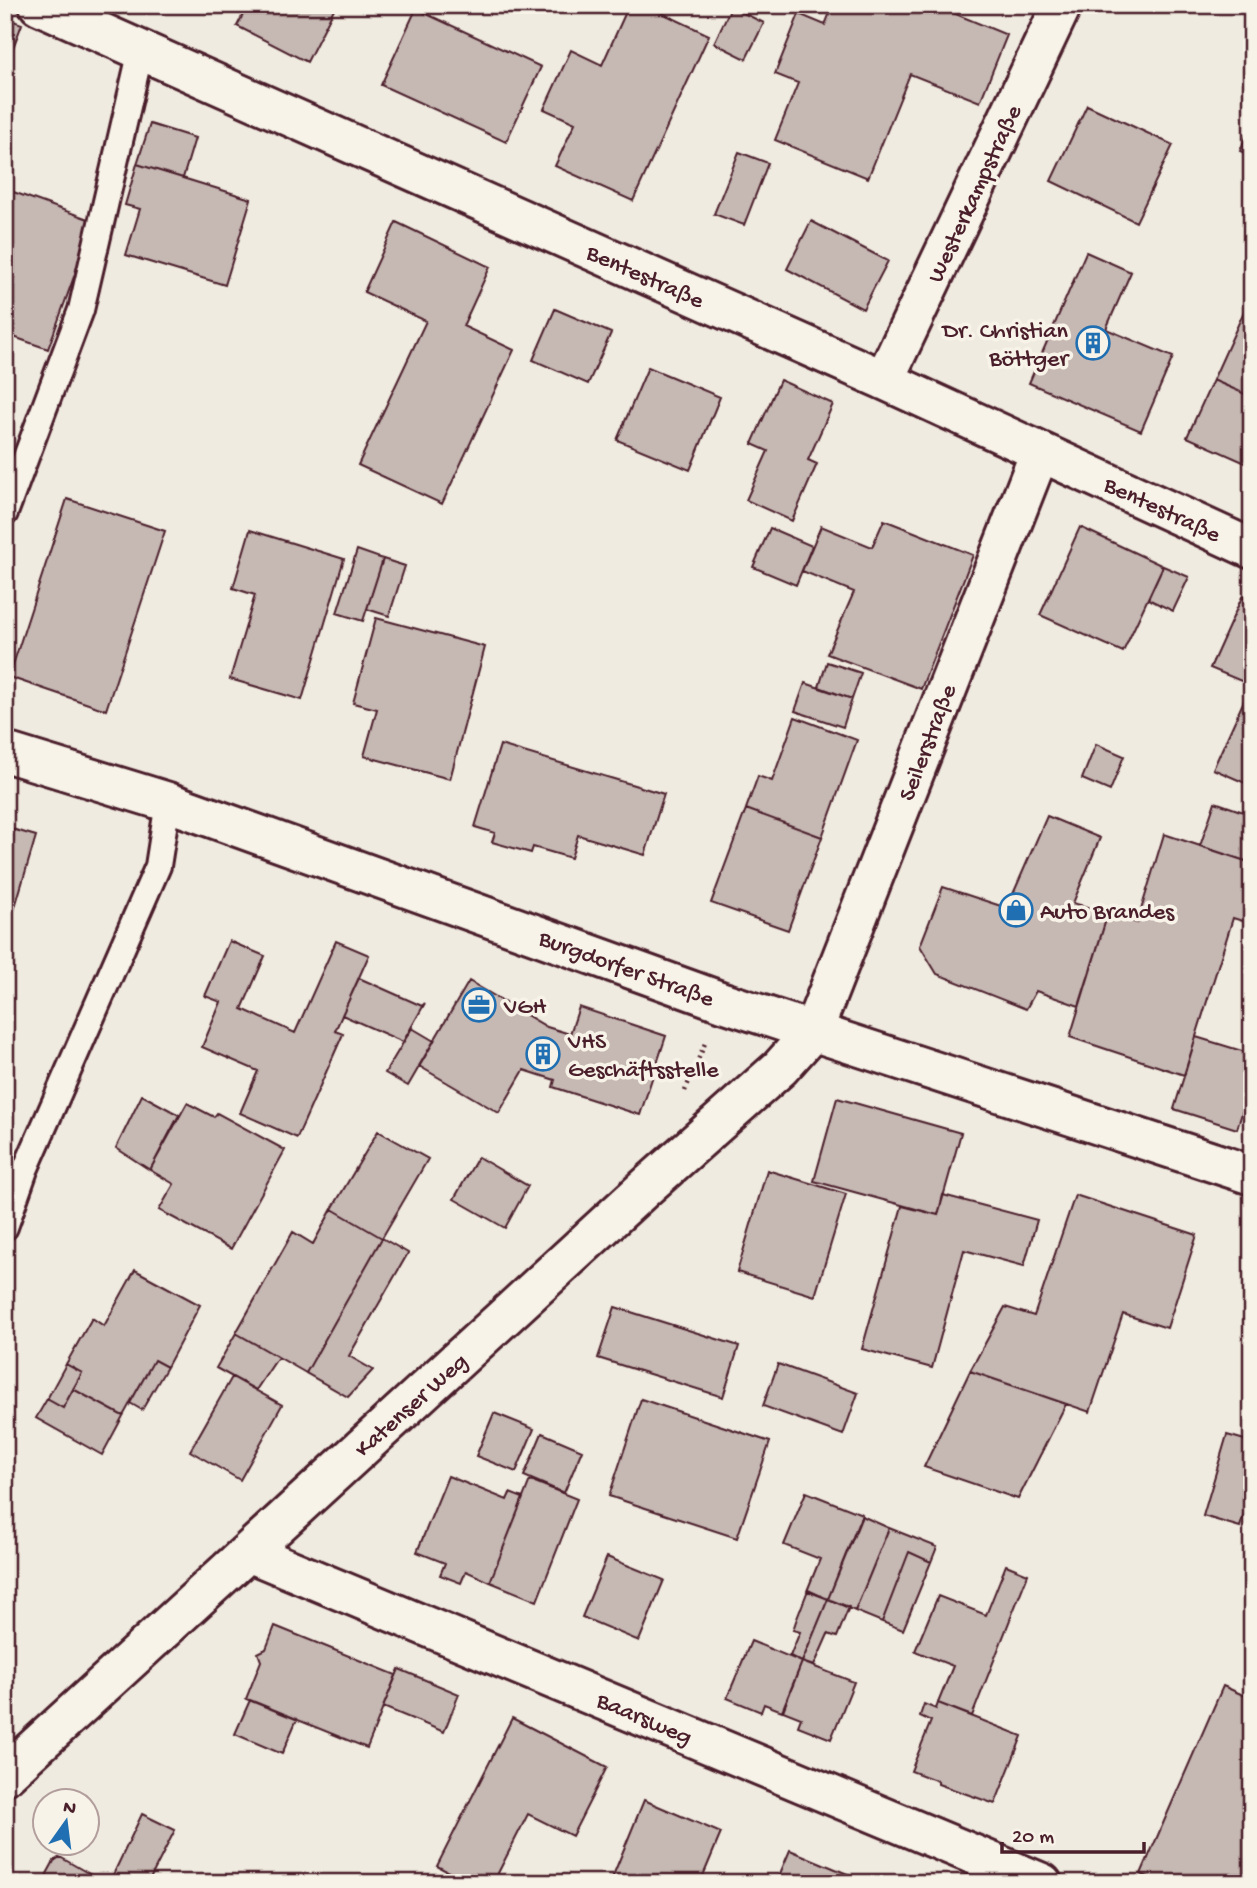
<svg xmlns="http://www.w3.org/2000/svg" width="1257" height="1888" font-family="'Gochi Hand',sans-serif">
	<style>
		.building { fill: #c6b8b3; stroke: #4a1f2b; stroke-width: 2 }
		.lines { fill: none; stroke-linecap: round; stroke-linejoin: round }
		.service-casing { stroke: #4a1f2b; stroke-width: 30 }
		.minor-casing { stroke: #4a1f2b; stroke-width: 44 }
		.secondary-casing { stroke: #4a1f2b; stroke-width: 44 }
		.path { stroke: #4a1f2b; stroke-width: 4.5; stroke-dasharray: 2 5; stroke-linecap: butt }
		.service { stroke: #f7f3e8; stroke-width: 24 }
		.minor { stroke: #f7f3e8; stroke-width: 38 }
		.secondary { stroke: #f7f3e8; stroke-width: 38 }
		.labels { text-anchor: middle; stroke-width: 7; stroke-linejoin: round; paint-order: stroke }
		.street-label { font-size: 24px; fill: #4a1f2b; stroke: #f7f3e8 }
		.poi-label { font-size: 24px; fill: #4a1f2b; stroke: #f7f3e8; text-anchor: start }
	</style>
	<rect width="100%" height="100%" fill="#f0ebe0"/>
	<filter id="ink" filterUnits="userSpaceOnUse"><feTurbulence type="fractalNoise" baseFrequency=".0143" numOctaves="2"/><feDisplacementMap in="SourceGraphic" scale="14" xChannelSelector="R" yChannelSelector="G"/><feConvolveMatrix kernelMatrix="1 2 1 2 8 2 1 2 1" color-interpolation-filters="sRGB"/></filter>
	<g filter="url(#ink)">
		<path class="building" d="M 248,5 L 336,5 L 307,62 L 237,26 Z
			M 629,5 L 645,5 L 709,35 L 633,201 L 555,166 L 575,123 L 544,109 L 571,50 L 602,65 Z
			M 833,5 L 934,5 L 1007,35 L 980,102 L 910,74 L 868,178 L 775,140 L 798,83 L 775,74 L 799,14 L 825,25 Z
			M 731,7 L 764,23 L 746,59 L 714,43 Z
			M 416,9 L 541,67 L 506,142 L 381,85 Z
			M 5,18 L 22,24 L 5,69 Z
			M 1087,105 L 1173,145 L 1136,222 L 1051,181 Z
			M 1252,123 L 1252,156 L 1240,151 Z
			M 150,124 L 195,138 L 183,178 L 137,164 Z
			M 739,152 L 768,163 L 744,225 L 714,214 Z
			M 137,164 L 251,199 L 225,285 L 126,255 L 140,209 L 125,205 Z
			M 5,189 L 94,221 L 48,349 L 5,334 Z
			M 811,221 L 888,261 L 863,309 L 787,269 Z
			M 396,222 L 490,267 L 463,326 L 514,350 L 442,504 L 358,465 L 426,321 L 364,292 Z
			M 1086,252 L 1131,272 L 1106,329 L 1173,357 L 1141,431 L 1029,383 Z
			M 1250,298 L 1252,299 L 1252,397 L 1213,380 Z
			M 555,309 L 611,333 L 588,384 L 533,360 Z
			M 648,367 L 720,397 L 690,470 L 617,440 Z
			M 780,380 L 833,404 L 808,460 L 817,464 L 792,521 L 746,500 L 768,451 L 752,444 Z
			M 1213,380 L 1252,397 L 1252,466 L 1187,437 Z
			M 5,417 L 11,419 L 5,435 Z
			M 67,499 L 165,531 L 106,710 L 9,677 Z
			M 884,520 L 973,555 L 921,689 L 827,654 L 854,592 L 802,571 L 821,526 L 872,547 Z
			M 1080,527 L 1163,566 L 1123,652 L 1040,615 Z
			M 770,528 L 812,546 L 796,585 L 753,567 Z
			M 250,530 L 344,559 L 302,700 L 230,679 L 255,595 L 233,588 Z
			M 357,550 L 383,559 L 363,621 L 337,613 Z
			M 383,559 L 405,566 L 389,616 L 367,609 Z
			M 1163,566 L 1189,577 L 1173,611 L 1148,599 Z
			M 1242,597 L 1252,601 L 1252,786 L 1213,769 L 1251,685 L 1210,668 Z
			M 376,618 L 485,647 L 450,779 L 364,756 L 377,709 L 353,703 Z
			M 827,662 L 861,673 L 852,699 L 819,687 Z
			M 805,683 L 852,699 L 843,727 L 795,711 Z
			M 795,717 L 857,740 L 822,837 L 746,809 L 758,776 L 772,781 Z
			M 1096,744 L 1124,756 L 1110,791 L 1082,779 Z
			M 500,745 L 664,794 L 645,855 L 578,835 L 571,858 L 533,847 L 531,853 L 492,842 L 495,833 L 475,827 Z
			M 1215,802 L 1252,815 L 1252,863 L 1200,846 Z
			M 746,809 L 822,837 L 788,930 L 711,903 Z
			M 1047,816 L 1100,838 L 1073,903 L 1108,913 L 1079,1006 L 1036,991 L 1026,1009 L 937,974 L 920,946 L 943,887 L 1007,908 Z
			M 5,827 L 36,836 L 10,924 L 5,923 Z
			M 1164,834 L 1252,863 L 1252,924 L 1233,918 L 1184,1075 L 1070,1037 L 1108,913 L 1137,923 Z
			M 229,941 L 265,956 L 242,1009 L 295,1033 L 336,941 L 369,955 L 335,1031 L 343,1034 L 297,1138 L 240,1113 L 258,1071 L 202,1047 L 221,1002 L 205,996 Z
			M 359,978 L 422,1006 L 425,1003 L 403,1042 L 342,1015 Z
			M 469,981 L 547,1027 L 570,1034 L 579,1007 L 666,1036 L 640,1115 L 553,1087 L 555,1080 L 524,1070 L 499,1113 L 419,1066 Z
			M 412,1028 L 434,1041 L 408,1086 L 385,1073 Z
			M 1196,1037 L 1252,1054 L 1252,1081 L 1237,1129 L 1174,1109 Z
			M 142,1095 L 179,1115 L 150,1170 L 116,1148 Z
			M 837,1098 L 961,1133 L 938,1215 L 814,1181 Z
			M 187,1103 L 214,1117 L 217,1113 L 285,1150 L 231,1249 L 159,1210 L 174,1184 L 150,1170 Z
			M 378,1131 L 428,1159 L 382,1238 L 332,1209 Z
			M 478,1157 L 528,1186 L 505,1228 L 454,1199 Z
			M 767,1170 L 846,1194 L 815,1296 L 737,1272 Z
			M 943,1195 L 1037,1220 L 1024,1266 L 964,1250 L 932,1368 L 862,1349 L 902,1206 L 938,1215 Z
			M 1075,1195 L 1197,1235 L 1167,1328 L 1123,1314 L 1090,1412 L 970,1371 L 1005,1307 L 1034,1316 Z
			M 332,1209 L 382,1238 L 306,1373 L 236,1333 L 293,1232 L 313,1244 Z
			M 382,1238 L 408,1253 L 349,1356 L 373,1370 L 348,1397 L 306,1373 Z
			M 135,1270 L 200,1305 L 167,1367 L 154,1360 L 123,1416 L 73,1389 L 82,1373 L 66,1364 L 92,1318 L 104,1326 Z
			M 615,1307 L 739,1346 L 723,1397 L 598,1358 Z
			M 236,1333 L 278,1357 L 256,1390 L 216,1368 Z
			M 154,1360 L 167,1367 L 142,1410 L 130,1403 Z
			M 66,1364 L 82,1373 L 63,1408 L 47,1399 Z
			M 778,1364 L 858,1393 L 843,1435 L 763,1406 Z
			M 970,1371 L 1066,1404 L 1018,1499 L 924,1467 Z
			M 232,1377 L 282,1405 L 240,1480 L 190,1451 Z
			M 73,1389 L 123,1416 L 102,1455 L 36,1418 L 47,1399 L 63,1408 Z
			M 641,1399 L 770,1442 L 737,1538 L 609,1496 Z
			M 494,1413 L 534,1429 L 516,1472 L 476,1456 Z
			M 542,1433 L 582,1450 L 564,1493 L 524,1476 Z
			M 1227,1435 L 1252,1442 L 1252,1506 L 1247,1505 L 1240,1527 L 1203,1516 Z
			M 448,1476 L 507,1500 L 510,1493 L 523,1498 L 490,1582 L 466,1571 L 461,1583 L 440,1575 L 445,1563 L 417,1552 Z
			M 530,1480 L 577,1499 L 537,1601 L 490,1582 Z
			M 806,1492 L 862,1514 L 828,1599 L 807,1591 L 820,1559 L 784,1545 Z
			M 862,1516 L 889,1528 L 855,1611 L 828,1599 Z
			M 889,1528 L 937,1547 L 931,1562 L 909,1552 L 882,1622 L 855,1611 Z
			M 909,1552 L 931,1562 L 903,1630 L 882,1622 Z
			M 607,1557 L 664,1580 L 639,1641 L 582,1617 Z
			M 1006,1565 L 1028,1574 L 972,1716 L 938,1703 L 953,1666 L 915,1651 L 938,1596 L 986,1615 Z
			M 808,1590 L 828,1599 L 802,1662 L 790,1656 L 800,1632 L 793,1630 L 796,1621 Z
			M 828,1599 L 849,1607 L 837,1637 L 828,1634 L 814,1666 L 802,1662 Z
			M 275,1626 L 396,1675 L 367,1748 L 246,1699 L 261,1661 L 258,1653 L 266,1649 Z
			M 751,1641 L 802,1662 L 782,1711 L 764,1704 L 761,1712 L 727,1698 Z
			M 802,1662 L 854,1682 L 831,1739 L 798,1726 L 801,1718 L 783,1711 Z
			M 399,1669 L 459,1694 L 444,1732 L 383,1707 Z
			M 1223,1686 L 1252,1699 L 1252,1883 L 1162,1883 L 1141,1874 Z
			M 250,1700 L 297,1719 L 282,1754 L 235,1734 Z
			M 938,1703 L 1022,1736 L 995,1804 L 938,1784 L 938,1781 L 911,1771 L 931,1721 L 920,1716 L 924,1704 L 936,1709 Z
			M 512,1718 L 607,1767 L 572,1836 L 528,1814 L 493,1883 L 469,1883 L 437,1866 Z
			M 644,1800 L 721,1833 L 700,1883 L 610,1883 Z
			M 142,1814 L 175,1830 L 148,1883 L 124,1883 L 112,1877 Z
			M 790,1850 L 869,1883 L 776,1883 Z
			M 60,1857 L 93,1876 L 89,1883 L 42,1883 L 54,1861 Z"/>
		<g class="lines">
			<defs>
				<path id="service" d="M 5,513 L 81,310 L 141,50
					M 5,1227 L 25,1170 L 158,866 L 168,802"/>
				<path id="minor" d="M 39,5 L 884,380 L 1252,549
					M 884,380 L 1062,5
					M 248,1552 L 1042,1883
					M 5,1775 L 645,1188 L 780,1068 L 813,1031 L 1040,452"/>
				<path id="secondary" d="M 5,752 L 168,802 L 723,1002 L 1252,1175"/>
			</defs>
			<use href="#service" class="service-casing"/>
			<use href="#minor" class="minor-casing"/>
			<use href="#secondary" class="secondary-casing"/>
			<path class="path" d="M 685,1091 L 706,1041"/>
			<use href="#service" class="service"/>
			<use href="#minor" class="minor"/>
			<use href="#secondary" class="secondary"/>
		</g>
	</g>
	<defs>
		<symbol id="building-ring" viewBox="-11 -11 22 22"><circle r="9.5" fill="#f7f3e8" stroke="#1f6fb2" stroke-width="1.5"/><path d="M-4-6H4V6H1V3H-1V6H-4ZM-2.5-4.3h1.7v1.8h-1.7ZM.8-4.3h1.7v1.8H.8ZM-2.5-1h1.7V.8h-1.7ZM.8-1h1.7V.8H.8Z" fill="#1f6fb2"/></symbol>
		<symbol id="shop-ring" viewBox="-11 -11 22 22"><circle r="9.5" fill="#f7f3e8" stroke="#1f6fb2" stroke-width="1.5"/><path d="M-5-2.5h2.3a2.7 3.5 0 0 1 5.4 0H5L5.5 6h-11ZM-1.5-2.5h3a1.5 2.3 0 0 0-3 0Z" fill="#1f6fb2"/></symbol>
		<symbol id="office-ring" viewBox="-11 -11 22 22"><circle r="9.5" fill="#f7f3e8" stroke="#1f6fb2" stroke-width="1.5"/><path d="M-6-3h4V-5.5h4V-3h4V5H-6ZM-1-4.5V-3h2v-1.5ZM-6 0V1H6V0Z" fill="#1f6fb2"/></symbol>
	</defs>
	<g fill-rule="evenodd">
		<use href="#building-ring" x="1074" y="324" width="38" height="38"/>
		<use href="#shop-ring" x="997" y="891" width="38" height="38"/>
		<use href="#office-ring" x="460" y="986" width="38" height="38"/>
		<use href="#building-ring" x="524" y="1035" width="38" height="38"/>
	</g>
	<g class="labels">
		<g class="street-label">
			<text transform="translate(973 193) rotate(-65)" y="8">Westerkampstraße</text>
			<text transform="translate(646 275) rotate(24)" y="8">Bentestraße</text>
			<text transform="translate(1163 508) rotate(25)" y="8">Bentestraße</text>
			<text transform="translate(926 742) rotate(-69)" y="8">Seilerstraße</text>
			<text transform="translate(627 967) rotate(20)" y="8">Burgdorfer Straße</text>
			<text transform="translate(410 1404) rotate(-42)" y="8">Katenser Weg</text>
			<text transform="translate(645 1717) rotate(23)" y="8">Baarsweg</text>
		</g>
		<g class="poi-label">
			<text x="1068" y="337" text-anchor="end">Dr. Christian<tspan x="1068" dy="28">Böttger</tspan></text>
			<text x="1040" y="918">Auto Brandes</text>
			<text x="504" y="1013">VGH</text>
			<text x="568" y="1048">VHS<tspan x="568" dy="28">Geschäftsstelle</tspan></text>
		</g>
	</g>
	<rect width="1257" height="1888" fill="none" stroke="#f7f3e8" stroke-width="28"/>
	<rect x="14" y="14" width="1229" height="1860" fill="none" stroke="#4a1f2b" stroke-width="2.5" filter="url(#ink)"/>
	<g transform="translate(66 1822) rotate(14)"><circle r="33" fill="#f7f3e8" stroke="#b29e9c" stroke-width="2"/>
	<path d="M0-5L12 26L0 18L-12 26Z" fill="#1f6fb2"/>
	<text y="-10" font-size="19" font-weight="bold" text-anchor="middle" fill="#4a1f2b">N</text>
	</g>
	<path d="M1002 1842v10h142v-10" fill="none" stroke="#4a1f2b" stroke-width="3.5"/>
	<text x="1012" y="1842" font-size="21" fill="#4a1f2b" stroke="#f7f3e8" stroke-width="5" paint-order="stroke">20 m</text>
</svg>
